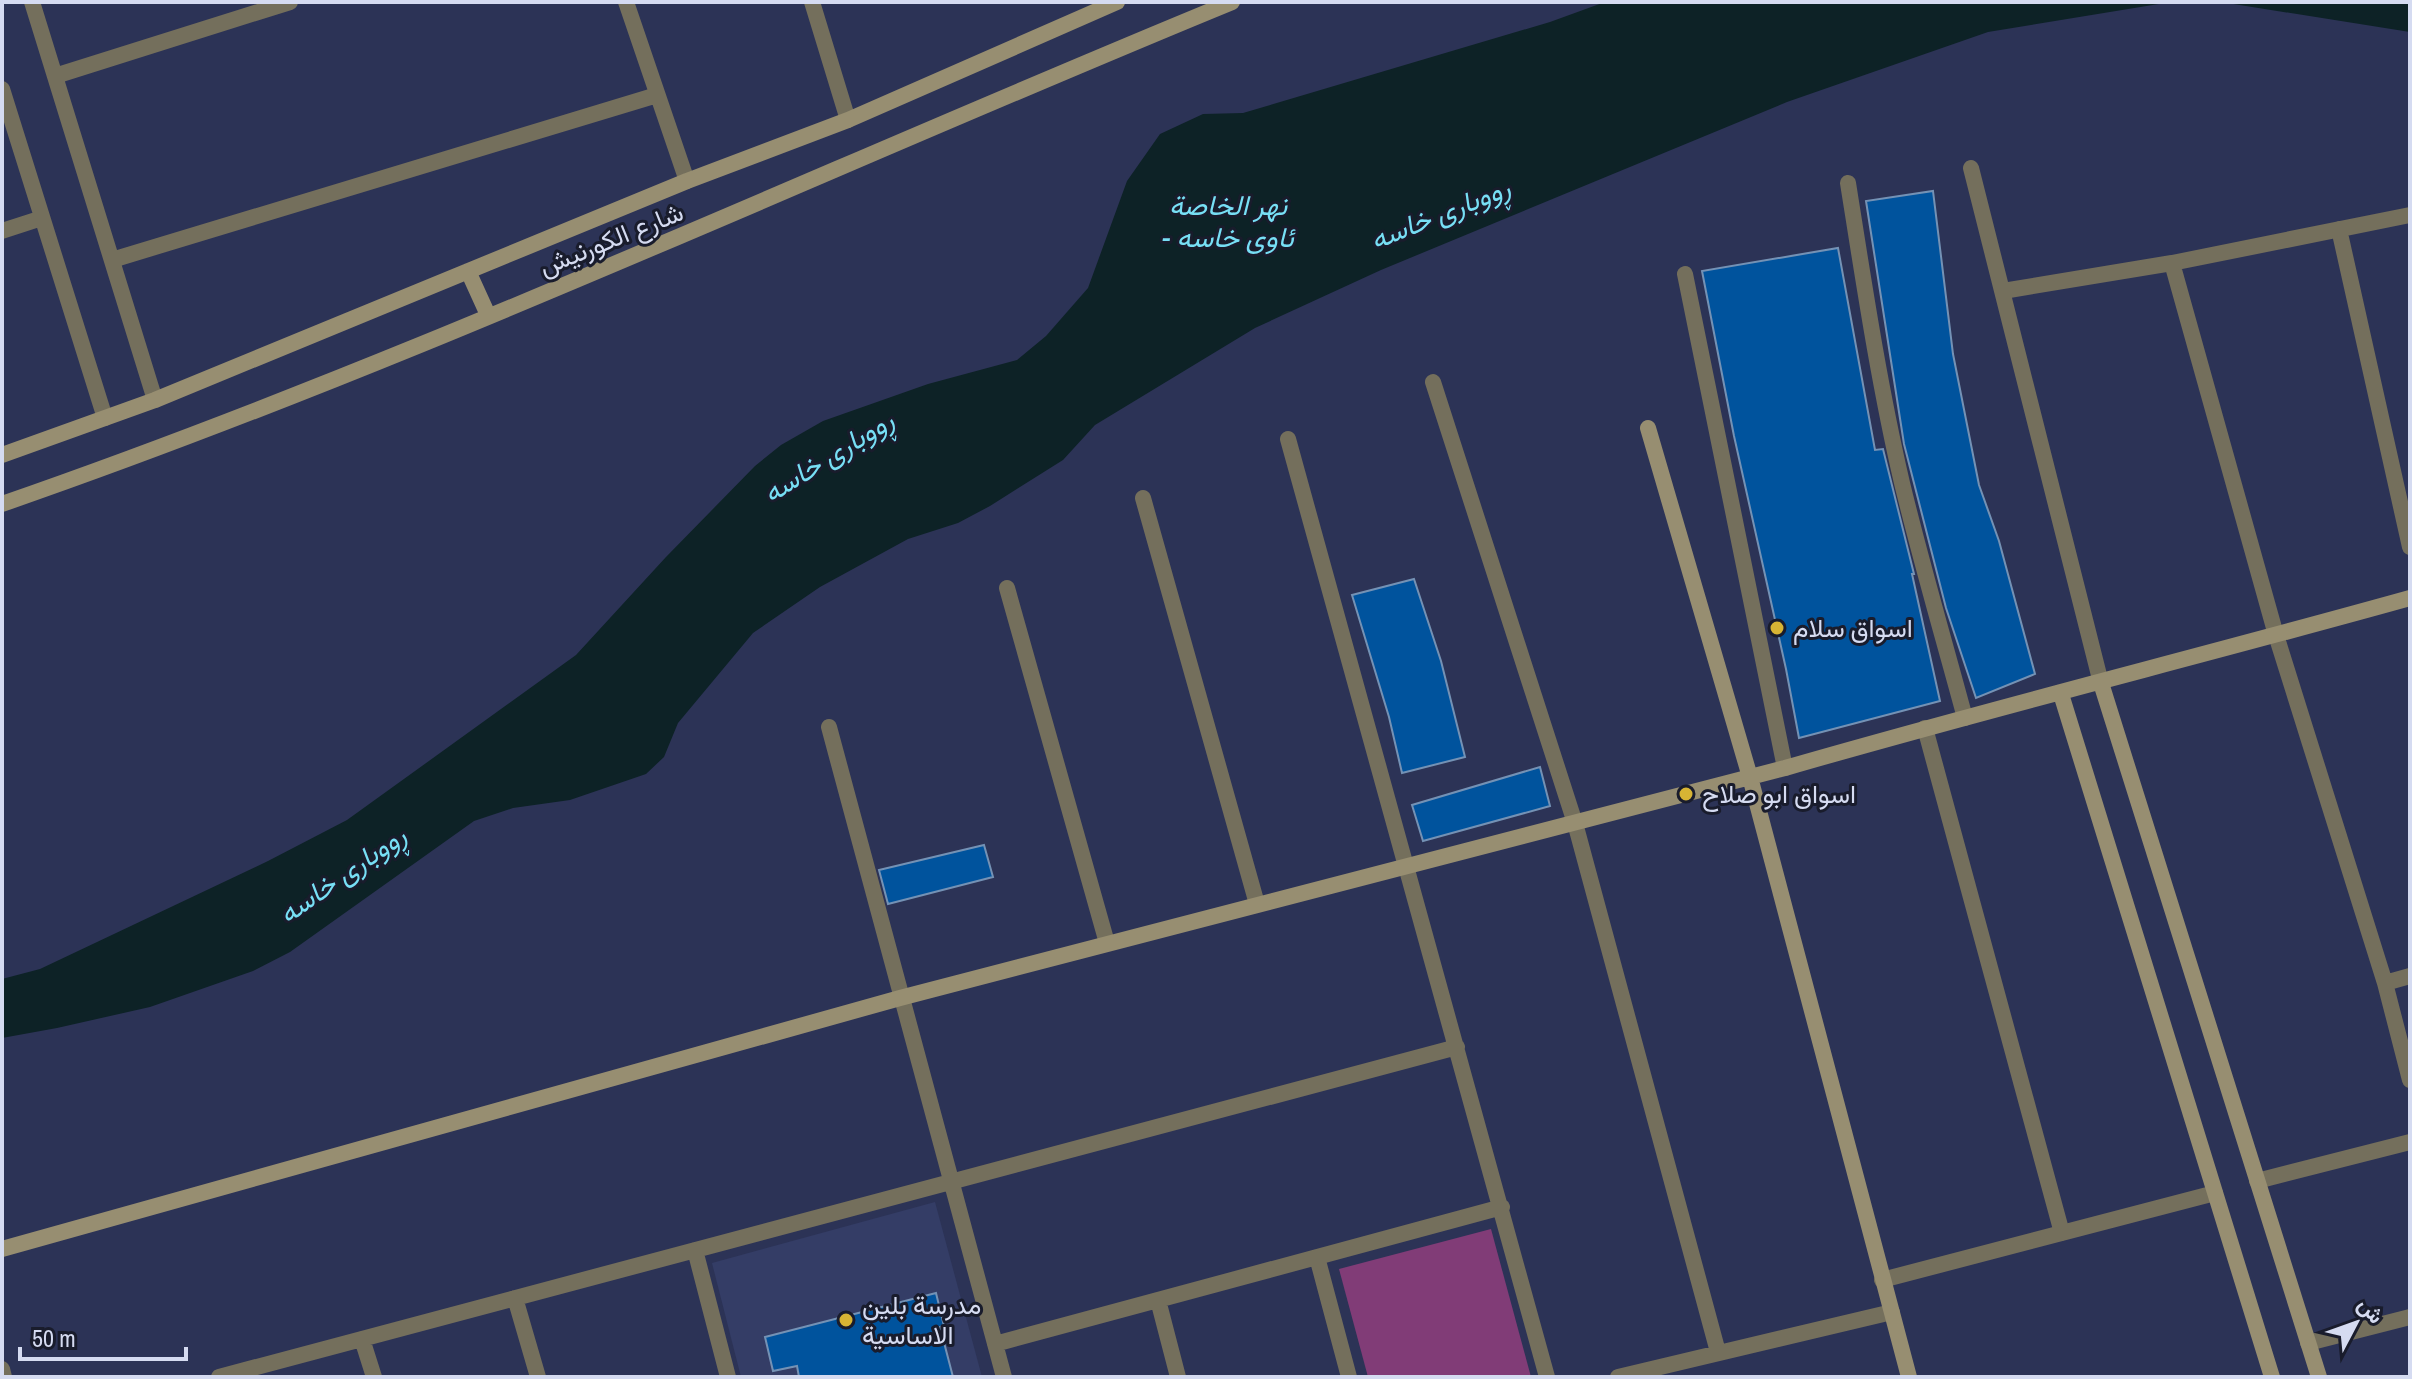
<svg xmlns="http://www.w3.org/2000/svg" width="2412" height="1379" font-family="'Archivo Narrow',Vazirmatn,sans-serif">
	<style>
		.built { fill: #343d66 }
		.green { fill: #813c77 }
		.water { fill: #0d2226 }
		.building { fill: #00539d; stroke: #7492b5; stroke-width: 2 }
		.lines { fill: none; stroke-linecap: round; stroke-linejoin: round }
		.street { stroke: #746f5c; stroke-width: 16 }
		.secondary { stroke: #978e71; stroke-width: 16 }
		.poi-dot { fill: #d7b434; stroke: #191c2c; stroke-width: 3 }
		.labels { text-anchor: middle; stroke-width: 6; stroke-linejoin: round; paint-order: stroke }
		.street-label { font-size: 26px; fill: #d5dbf1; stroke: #191c2c }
		.poi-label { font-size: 26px; fill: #d5dbf1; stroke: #191c2c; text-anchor: start }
		.water-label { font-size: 28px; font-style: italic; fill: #77dff5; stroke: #191c2c }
	</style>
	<rect width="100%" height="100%" fill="#2c3356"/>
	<path class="built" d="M 935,1202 L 982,1377 L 741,1377 L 712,1263 Z"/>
	<path class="green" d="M 1491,1229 L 1531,1377 L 1368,1377 L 1339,1269 Z"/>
	<path class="water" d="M 1605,2 L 2171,2 L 1988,32 L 1787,102 L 1381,270 L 1255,328 L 1095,425 L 1063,460 L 990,506 L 958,523 L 908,539 L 820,587 L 753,633 L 678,723 L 664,757 L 646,774 L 570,800 L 513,808 L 474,821 L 290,952 L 253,971 L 150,1007 L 57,1028 L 2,1038 L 2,979 L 40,969 L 268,861 L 347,820 L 576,655 L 666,557 L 755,466 L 781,445 L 823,421 L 928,384 L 1017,360 L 1046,336 L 1088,288 L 1127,181 L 1160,134 L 1203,114 L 1243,113 L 1550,22 Z
		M 2221,2 L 2410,2 L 2410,32 Z"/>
	<path class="building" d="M 1933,191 L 1953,354 L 1979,485 L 1999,541 L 2035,674 L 1976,698 L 1946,608 L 1904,444 L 1866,201 Z
		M 1838,248 L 1875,450 L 1883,449 L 1914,574 L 1912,574 L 1940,701 L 1799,738 L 1786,669 L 1734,436 L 1702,271 Z
		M 1414,579 L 1441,661 L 1465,757 L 1402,773 L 1389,717 L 1352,595 Z
		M 1540,767 L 1550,806 L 1423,841 L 1412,805 Z
		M 984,845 L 993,877 L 888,904 L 879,870 Z
		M 936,1293 L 944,1326 L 940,1327 L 953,1377 L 799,1377 L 797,1366 L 773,1371 L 765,1337 Z"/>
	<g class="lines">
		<path class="street" d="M 32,2 L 155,400
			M 626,2 L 687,181
			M 812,2 L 848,120
			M 55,76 L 290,2
			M 2,89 L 105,418
			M 1971,168 L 2101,683
			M 1848,183 C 1864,284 1879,384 1902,483 C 1921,562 1944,640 1965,718
			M 2339,229 L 2410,547
			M 2,231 L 42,218
			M 112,260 L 657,95
			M 2172,263 L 2276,635 L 2385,983 L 2410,1080
			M 1685,274 L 1785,768
			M 2003,291 L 2172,263 L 2410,215
			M 1433,382 L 1575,823 L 1718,1352
			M 1288,439 L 1547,1377
			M 1143,498 L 1257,904
			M 1007,588 L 1107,943
			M 829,727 L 1004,1377
			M 1925,728 L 2062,1233
			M 2385,983 L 2410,976
			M 2257,1181 L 2410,1142
			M 695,1250 L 728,1377
			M 1317,1257 L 1349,1377
			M 1882,1280 L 2215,1193
			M 515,1298 L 538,1377
			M 1158,1300 L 1178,1377
			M 362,1339 L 374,1377
			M 2308,1343 L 2410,1317
			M 995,1344 L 1502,1207
			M 2,1369 L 4,1377
			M 219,1377 L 1457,1047
			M 1618,1377 L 1892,1312"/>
		<path class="secondary" d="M 468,271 L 488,315
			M 1648,428 L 1750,777 L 1909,1377
			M 2,455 L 155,400 L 687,181 L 848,120 L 1117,2
			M 2,504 C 420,359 822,170 1232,2
			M 2101,683 L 2319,1377
			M 2061,694 L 2272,1377
			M 2,1249 L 900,998 L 1785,768 C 1992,708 2202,656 2410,598"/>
	</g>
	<g class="poi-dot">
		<circle cx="1777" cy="628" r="8"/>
		<circle cx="1686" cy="794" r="8"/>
		<circle cx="846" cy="1320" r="8"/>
	</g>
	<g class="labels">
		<g class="street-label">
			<text transform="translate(611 239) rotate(-22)" y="9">شارع الكورنيش</text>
		</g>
		<g class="poi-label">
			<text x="1793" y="637">اسواق سلام</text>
			<text x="1702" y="803">اسواق ابو صلاح</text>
			<text x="862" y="1314">مدرسة بلين<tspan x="862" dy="30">الاساسية</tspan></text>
		</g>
		<g class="water-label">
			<text x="1228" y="215">نهر الخاصة<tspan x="1228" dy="32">- ئاوی خاسە</tspan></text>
			<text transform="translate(1440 213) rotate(-22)" y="10">ڕووباری خاسە</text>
			<text transform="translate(828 456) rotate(-32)" y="10">ڕووباری خاسە</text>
			<text transform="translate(342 874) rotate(-35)" y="10">ڕووباری خاسە</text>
		</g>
	</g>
	<rect width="2412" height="1379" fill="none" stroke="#d5dbf1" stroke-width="8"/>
	<g transform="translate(2356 1323) rotate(49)" stroke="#191c2c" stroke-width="6" paint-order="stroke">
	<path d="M0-6L14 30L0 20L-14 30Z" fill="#d5dbf1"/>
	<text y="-12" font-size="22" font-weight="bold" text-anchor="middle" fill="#d5dbf1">ش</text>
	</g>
	<path d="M20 1347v12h166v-12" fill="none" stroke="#d5dbf1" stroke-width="4"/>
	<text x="32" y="1347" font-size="24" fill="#d5dbf1" stroke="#191c2c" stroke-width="6" paint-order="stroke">50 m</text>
</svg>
